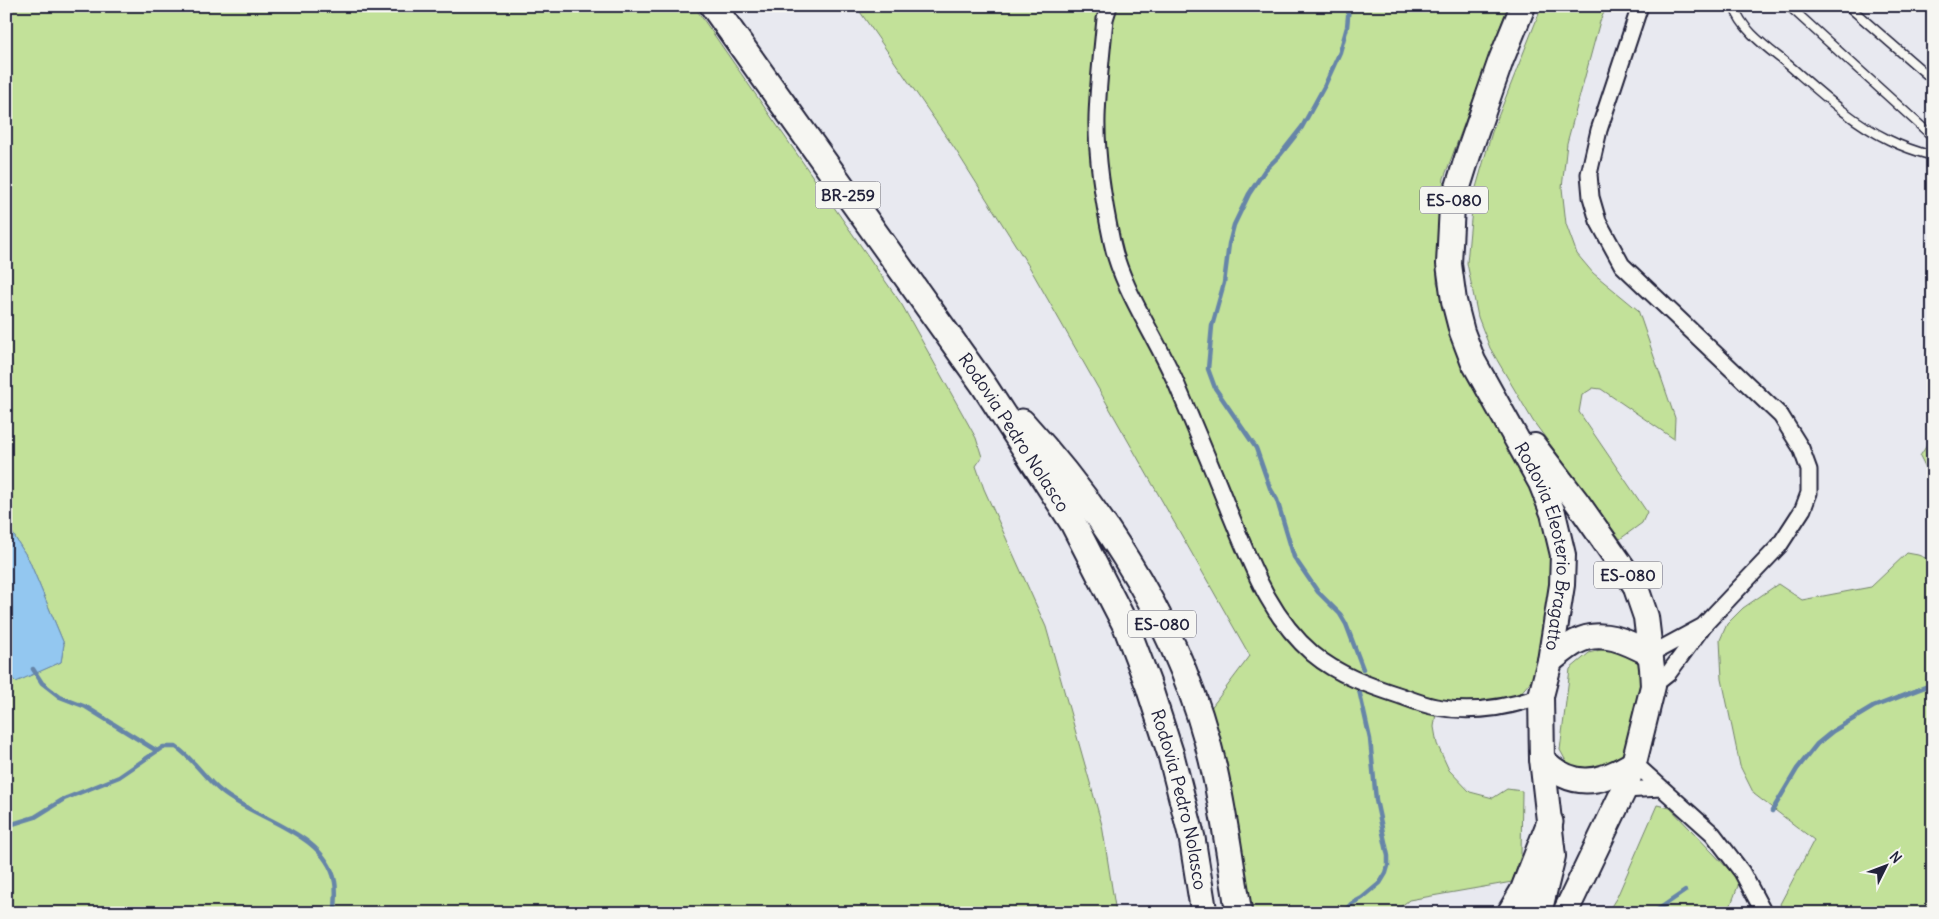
<svg xmlns="http://www.w3.org/2000/svg" width="1939" height="919" font-family="Delius,sans-serif">
	<style>
		.green { fill: #c2e199; stroke: #72826a }
		.water { fill: #93c7f0; stroke: #6685a8 }
		.lines { fill: none; stroke-linecap: round; stroke-linejoin: round }
		.stream { stroke: #6685a8; stroke-width: 4.5 }
		.service-casing { stroke: #22223b; stroke-width: 11 }
		.minor-casing { stroke: #22223b; stroke-width: 19 }
		.primary-casing { stroke: #22223b; stroke-width: 28 }
		.trunk-casing { stroke: #22223b; stroke-width: 29 }
		.service { stroke: #f6f6f2; stroke-width: 8 }
		.minor { stroke: #f6f6f2; stroke-width: 15 }
		.primary { stroke: #f6f6f2; stroke-width: 24 }
		.trunk { stroke: #f6f6f2; stroke-width: 25 }
		.labels { text-anchor: middle; stroke-width: 5; stroke-linejoin: round; paint-order: stroke }
		.shield { fill: #f6f6f2; stroke: #626272; stroke-width: 1 }
		.shield-label { font-size: 16px; font-weight: bold; fill: #22223b }
		.street-label { font-size: 18px; fill: #22223b; stroke: #f6f6f2 }
	</style>
	<rect width="100%" height="100%" fill="#e8e9f0"/>
	<filter id="ink" filterUnits="userSpaceOnUse"><feTurbulence type="fractalNoise" baseFrequency=".02" numOctaves="2"/><feDisplacementMap in="SourceGraphic" scale="10" xChannelSelector="R" yChannelSelector="G"/><feConvolveMatrix kernelMatrix="1 2 1 2 8 2 1 2 1" color-interpolation-filters="sRGB"/></filter>
	<g filter="url(#ink)">
		<path class="green" d="M 6,6 L 694,6 L 902,305 L 976,438 L 982,457 L 976,466 L 984,489 L 1046,627 L 1102,825 L 1116,913 L 6,913 L 6,672 L 17,681 L 61,662 L 64,644 L 29,560 L 6,523 Z
			M 856,6 L 1508,6 L 1444,178 L 1438,228 L 1437,282 L 1456,341 L 1554,513 L 1548,661 L 1519,695 L 1507,704 L 1436,713 L 1434,727 L 1437,744 L 1449,770 L 1470,792 L 1493,798 L 1507,789 L 1522,791 L 1521,855 L 1512,882 L 1409,900 L 1393,913 L 1242,913 L 1204,717 L 1250,656 L 1030,268 L 955,149 Z
			M 1542,6 L 1607,6 L 1600,21 L 1567,143 L 1562,188 L 1566,224 L 1577,254 L 1593,273 L 1638,310 L 1675,418 L 1674,439 L 1601,389 L 1593,388 L 1582,395 L 1579,412 L 1647,512 L 1642,523 L 1620,539 L 1533,421 L 1490,348 L 1478,317 L 1467,263 L 1473,198 L 1492,132 Z
			M 1933,436 L 1933,482 L 1920,456 Z
			M 1907,553 L 1918,555 L 1933,561 L 1933,913 L 1784,913 L 1780,904 L 1814,840 L 1754,794 L 1740,766 L 1722,679 L 1720,640 L 1727,624 L 1743,608 L 1778,584 L 1802,600 L 1871,587 Z
			M 1611,647 L 1634,654 L 1651,680 L 1624,773 L 1573,774 L 1560,750 L 1570,669 L 1589,653 Z
			M 1657,805 L 1670,808 L 1733,874 L 1739,883 L 1728,913 L 1607,913 L 1617,897 Z"/>
		<path class="water" d="M 6,523 L 29,560 L 64,644 L 61,662 L 16,682 L 6,672 Z"/>
		<g class="lines">
			<path class="stream" d="M 1349,6 L 1347,27 L 1340,52 L 1325,85 L 1302,127 L 1280,155 L 1265,170 L 1249,194 L 1234,225 L 1229,244 L 1224,283 L 1212,326 L 1208,369 L 1215,388 L 1256,448 L 1270,488 L 1277,500 L 1294,557 L 1318,592 L 1340,614 L 1346,624 L 1363,669
				M 33,669 L 42,683 L 60,697 L 86,707 L 157,751
				M 1772,811 L 1797,769 L 1817,744 L 1833,731 L 1873,707 L 1933,684
				M 6,826 L 35,817 L 64,799 L 119,777 L 163,747 L 176,747 C 194,759 205,779 222,792 C 255,819 326,833 335,882 C 337,892 335,903 335,913
				M 1343,913 L 1351,904 L 1362,898 L 1380,883 L 1386,873 L 1388,866 L 1388,856 L 1376,800 L 1370,739 L 1359,690
				M 1653,913 L 1685,891"/>
			<defs>
				<path id="service" d="M 1734,6 C 1742,32 1771,50 1791,67 C 1822,94 1852,122 1889,140 C 1903,147 1918,152 1933,156
					M 1789,6 L 1933,137
					M 1848,6 L 1933,80"/>
				<path id="minor" d="M 1109,6 L 1105,19 C 1102,51 1098,84 1097,117 C 1096,155 1104,204 1112,242 C 1122,291 1160,342 1179,390 C 1196,430 1213,470 1229,511 C 1251,563 1268,615 1313,654 C 1338,675 1370,686 1401,696 C 1412,700 1424,705 1436,707 C 1473,714 1507,708 1541,696
					M 1640,6 L 1599,130 L 1589,174 L 1591,197 L 1598,221 L 1622,265 L 1781,416 L 1801,448 L 1809,470 L 1809,493 L 1803,509 L 1779,546 L 1704,625 L 1668,674 L 1653,686
					M 1651,654 L 1701,627
					M 1634,763 L 1713,834 L 1742,872 L 1764,913
					M 1624,790 L 1661,788"/>
				<g id="primary">
					<path id="s1" d="M 1523,6 L 1501,60 L 1469,152 L 1452,206 L 1449,264 L 1454,301 L 1462,332 L 1473,361 L 1541,483 L 1553,513 L 1563,555 L 1562,585 L 1550,661 L 1541,696 L 1542,759 L 1553,856 L 1539,913"/>
					<path d="M 1534,446 L 1577,502 L 1635,585 L 1646,617 L 1652,668 L 1653,686 L 1634,763 L 1624,790 L 1565,913"/>
					<path d="M 1550,661 C 1558,655 1567,647 1576,642 C 1601,628 1628,642 1651,654"/>
					<path d="M 1542,759 C 1572,790 1600,784 1634,763"/>
				</g>
				<g id="trunk">
					<path id="s2" d="M 713,6 L 983,384 L 1073,523 L 1126,626 L 1148,684 L 1171,755 L 1192,838 L 1204,913"/>
					<path d="M 1022,422 C 1108,516 1183,635 1212,760 C 1224,810 1230,862 1239,913"/>
					<path d="M 1510,913 L 1523,891 L 1550,822"/>
				</g>
			</defs>
			<use href="#service" class="service-casing"/>
			<use href="#minor" class="minor-casing"/>
			<use href="#primary" class="primary-casing"/>
			<use href="#trunk" class="trunk-casing"/>
			<use href="#service" class="service"/>
			<use href="#minor" class="minor"/>
			<use href="#primary" class="primary"/>
			<use href="#trunk" class="trunk"/>
		</g>
	</g>
	<g class="labels">
		<g class="shield">
			<rect x="815.5" y="181.5" width="65" height="27" rx="4"/>
			<rect x="1420" y="186.5" width="68" height="27" rx="4"/>
			<rect x="1594" y="561.5" width="68" height="27" rx="4"/>
			<rect x="1128" y="610.5" width="68" height="27" rx="4"/>
		</g>
		<g class="shield-label">
			<text x="848" y="201">BR-259</text>
			<text x="1454" y="206">ES-080</text>
			<text x="1628" y="581">ES-080</text>
			<text x="1162" y="630">ES-080</text>
		</g>
		<g class="street-label">
			<text dy="6" stroke="none"><textPath href="#s2" startOffset="522">Rodovia Pedro Nolasco</textPath></text>
			<text dy="6" stroke="none"><textPath href="#s1" startOffset="574">Rodovia Eleoterio Bragatto</textPath></text>
			<text dy="6" stroke="none"><textPath href="#s2" startOffset="928">Rodovia Pedro Nolasco</textPath></text>
		</g>
	</g>
	<rect width="1939" height="919" fill="none" stroke="#f6f6f2" stroke-width="25"/>
	<rect x="12" y="12" width="1914" height="894" fill="none" stroke="#22223b" stroke-width="2" filter="url(#ink)"/>
	<g transform="translate(1886 866) rotate(48)" stroke="#f6f6f2" stroke-width="4" paint-order="stroke">
	<path d="M0-4L9 19L0 12L-9 19Z" fill="#22223b"/>
	<text y="-8" font-size="14" font-weight="bold" text-anchor="middle" fill="#22223b">N</text>
	</g>
</svg>
